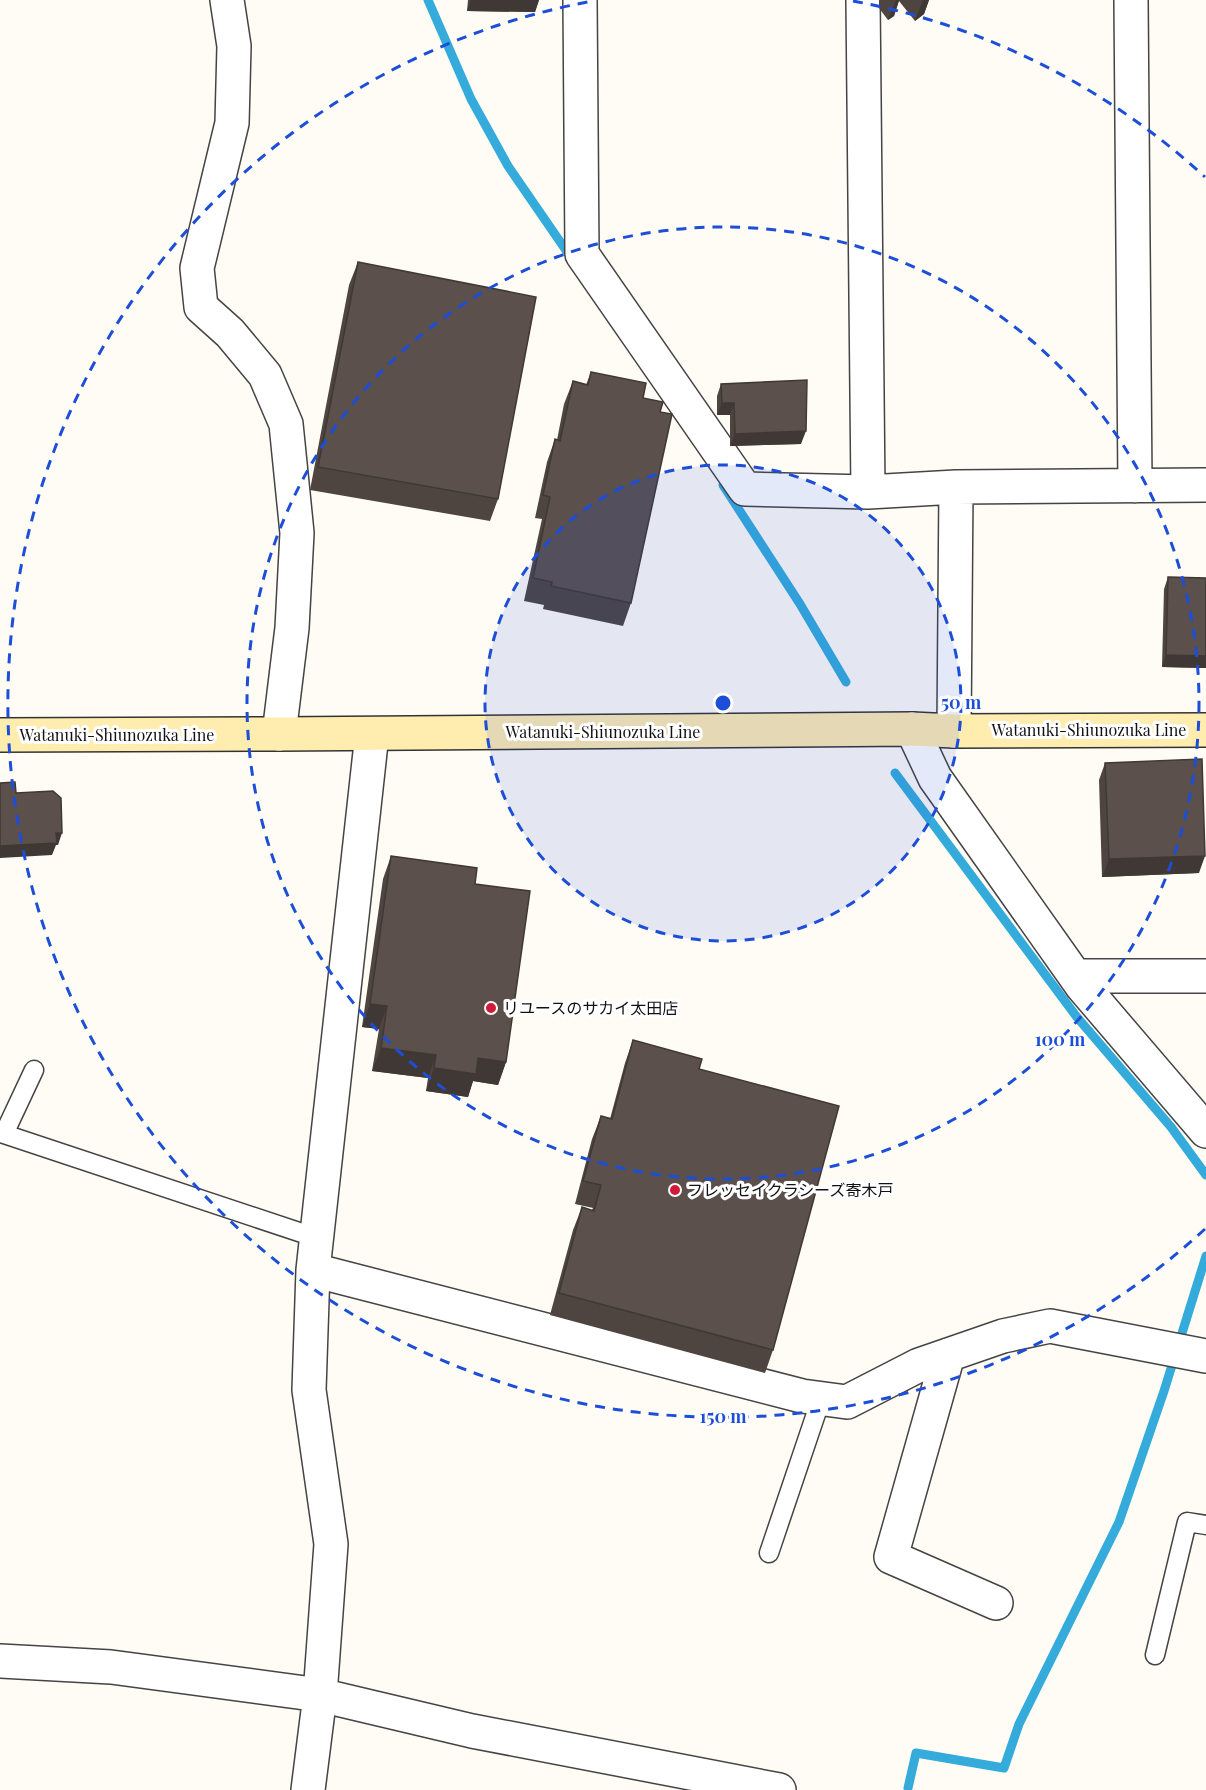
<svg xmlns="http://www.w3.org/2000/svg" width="1206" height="1790" font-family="'Playfair Display','Noto Sans JP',serif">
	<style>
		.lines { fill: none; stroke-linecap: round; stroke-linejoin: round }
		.stream { stroke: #34abda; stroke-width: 9 }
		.lane-casing { stroke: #444; stroke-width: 21 }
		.street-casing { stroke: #444; stroke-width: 36 }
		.secondary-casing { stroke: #333; stroke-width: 36 }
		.lane { stroke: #fff; stroke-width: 18 }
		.street { stroke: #fff; stroke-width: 33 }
		.secondary { stroke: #ffedb0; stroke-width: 33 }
		.wall { fill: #4e4541 }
		.shaded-wall { fill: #403835 }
		.building { fill: #5b504c; stroke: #403835; stroke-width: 1.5 }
		.ring { fill: none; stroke: #1d4ed8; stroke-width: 3; stroke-dasharray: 10 8 }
		.poi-dot { fill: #d01a37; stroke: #fff; stroke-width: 2 }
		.labels { text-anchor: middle; stroke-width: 6; stroke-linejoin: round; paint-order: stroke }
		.street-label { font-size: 16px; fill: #111; stroke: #fff }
		.poi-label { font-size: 16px; fill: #111; stroke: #fff; text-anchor: start }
		.centre { fill: #1d4ed8; stroke: #fff; stroke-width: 3 }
		.ring-label { font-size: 18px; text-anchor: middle; font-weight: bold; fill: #1d4ed8; stroke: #fff; stroke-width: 6; stroke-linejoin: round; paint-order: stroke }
	</style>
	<rect width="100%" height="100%" fill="#fffcf5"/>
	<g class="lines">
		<path class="stream" d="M 428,0 L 471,99 L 508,166 L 572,259
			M 723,485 L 800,604 L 846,682
			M 895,773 L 1076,1016 L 1171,1127 L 1206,1175
			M 908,1788 L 916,1753 L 1004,1768 L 1019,1724 L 1119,1522 L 1164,1391 L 1206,1256"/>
		<defs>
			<path id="lane" d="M 34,1070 L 4,1134 L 317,1238
				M 769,1553 L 821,1399
				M 1155,1655 L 1187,1522 L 1206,1525"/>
			<path id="street" d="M 227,0 L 234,46 L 232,123 L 197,268 L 201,307 L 230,333 L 265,375 L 286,424 L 297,533 L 292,628 L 279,734
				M 580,0 L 582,254 L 745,489 L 868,492 L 956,487 L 1206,485
				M 863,0 L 868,492
				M 1131,0 L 1135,486
				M 912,729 L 935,778 L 1082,986 L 1206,1131
				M 954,731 L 956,487
				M 1075,976 L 1206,976
				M 313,1270 L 802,1396 L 847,1402 L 919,1365 L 1003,1336 L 1050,1326 L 1206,1356
				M 948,1355 L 891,1557 L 996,1603
				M 0,1661 L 111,1667 L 320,1695 L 472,1731 L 779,1790
				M 308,1790 L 320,1695 L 331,1544 L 309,1390 L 313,1270 L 372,734"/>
			<path id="secondary" d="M 0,735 L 279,734 L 912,729 L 954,731 L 1206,730"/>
		</defs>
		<use href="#lane" class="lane-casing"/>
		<use href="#street" class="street-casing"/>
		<use href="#secondary" class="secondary-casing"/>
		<use href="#lane" class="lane"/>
		<use href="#street" class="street"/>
		<use href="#secondary" class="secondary"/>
	</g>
	<path class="wall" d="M 468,0 L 539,0 L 535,12 L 467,11 Z
		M 879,0 L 929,0 L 924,14 L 915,21 L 899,1 L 894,16 L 888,20 L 879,8 Z
		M 358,262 L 498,499 L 490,521 L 310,490 L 349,285 Z
		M 591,372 L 643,398 L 660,412 L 631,603 L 623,626 L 543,609 L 544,605 L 524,601 L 542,519 L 535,518 L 547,462 L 555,439 L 557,440 L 564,404 L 573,381 L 586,385 Z
		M 721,384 L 801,444 L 730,446 L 730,415 L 717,415 L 717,396 Z
		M 1168,577 L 1206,578 L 1206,668 L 1162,667 L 1164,589 Z
		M 1105,763 L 1199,873 L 1102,877 L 1099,780 Z
		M 391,856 L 506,1062 L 498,1085 L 473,1081 L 468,1097 L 426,1091 L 428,1078 L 372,1071 L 379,1029 L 362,1027 L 383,879 Z
		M 633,1040 L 699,1069 L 773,1350 L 765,1373 L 550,1315 L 573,1230 L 582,1207 L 592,1210 L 593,1208 L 575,1204 L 592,1139 L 601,1116 L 610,1119 L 625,1063 Z"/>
	<path class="shaded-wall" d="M 471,0 L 539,0 L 535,12 L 467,11 Z
		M 896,0 L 899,0 L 894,16 L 888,20 Z
		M 923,0 L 929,0 L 924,14 L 915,21 Z
		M 722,403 L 734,403 L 730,415 L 717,415 Z
		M 806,431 L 801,444 L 730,446 L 735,434 Z
		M 1166,655 L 1206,656 L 1206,668 L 1162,667 Z
		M 56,833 L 62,833 L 58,845 L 56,845 L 52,855 L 0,858 L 0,846 Z
		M 1205,856 L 1199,873 L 1102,877 L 1109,859 Z
		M 370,1004 L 387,1006 L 379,1029 L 362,1027 Z
		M 381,1048 L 436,1055 L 428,1078 L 372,1071 Z
		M 478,1058 L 506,1062 L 498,1085 L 473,1081 L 468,1097 L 426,1091 L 434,1068 Z"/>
	<path class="building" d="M 358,262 L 536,297 L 498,499 L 318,467 Z
		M 591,372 L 646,383 L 643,398 L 663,402 L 660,412 L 672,414 L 631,603 L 551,586 L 552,582 L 533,578 L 550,497 L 543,495 L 555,439 L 560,441 L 573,381 L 588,385 Z
		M 807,380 L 806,431 L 735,434 L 734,403 L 722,403 L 721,384 Z
		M 1168,577 L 1206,578 L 1206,656 L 1166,655 Z
		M 1202,759 L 1205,856 L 1109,859 L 1105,763 Z
		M 15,782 L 16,793 L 53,791 L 61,798 L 62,833 L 56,833 L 57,843 L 0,846 L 0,783 Z
		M 391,856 L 477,868 L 475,884 L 530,891 L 506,1062 L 478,1058 L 476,1074 L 434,1068 L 436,1055 L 381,1048 L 387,1006 L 370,1004 Z
		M 633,1040 L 702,1059 L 699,1069 L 839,1106 L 773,1350 L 559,1293 L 582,1207 L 594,1211 L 601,1185 L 583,1181 L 601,1116 L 612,1119 Z"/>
	<circle cx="723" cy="703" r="238" fill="#1d4ed8" fill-opacity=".12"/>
	<g class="ring">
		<circle cx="723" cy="703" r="238"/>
		<circle cx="723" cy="703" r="476"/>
		<path d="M1205 1229A714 714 0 1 1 593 1M853 1A714 714 0 0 1 1205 177"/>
	</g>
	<g class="poi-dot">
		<circle cx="491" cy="1008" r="6"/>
		<circle cx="675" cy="1190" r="6"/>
	</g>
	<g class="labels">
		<g class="street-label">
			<text x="1089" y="736">Watanuki-Shiunozuka Line</text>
			<text x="603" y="738">Watanuki-Shiunozuka Line</text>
			<text x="117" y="741">Watanuki-Shiunozuka Line</text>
		</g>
		<g class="poi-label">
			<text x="503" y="1014">リユースのサカイ太田店</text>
			<text x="687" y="1196">フレッセイクラシーズ寄木戸</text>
		</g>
	</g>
	<circle cx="723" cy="703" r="9" class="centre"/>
	<g class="ring-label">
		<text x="961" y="709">50 m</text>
		<text x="1060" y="1046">100 m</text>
		<text x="723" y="1423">150 m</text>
	</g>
</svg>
